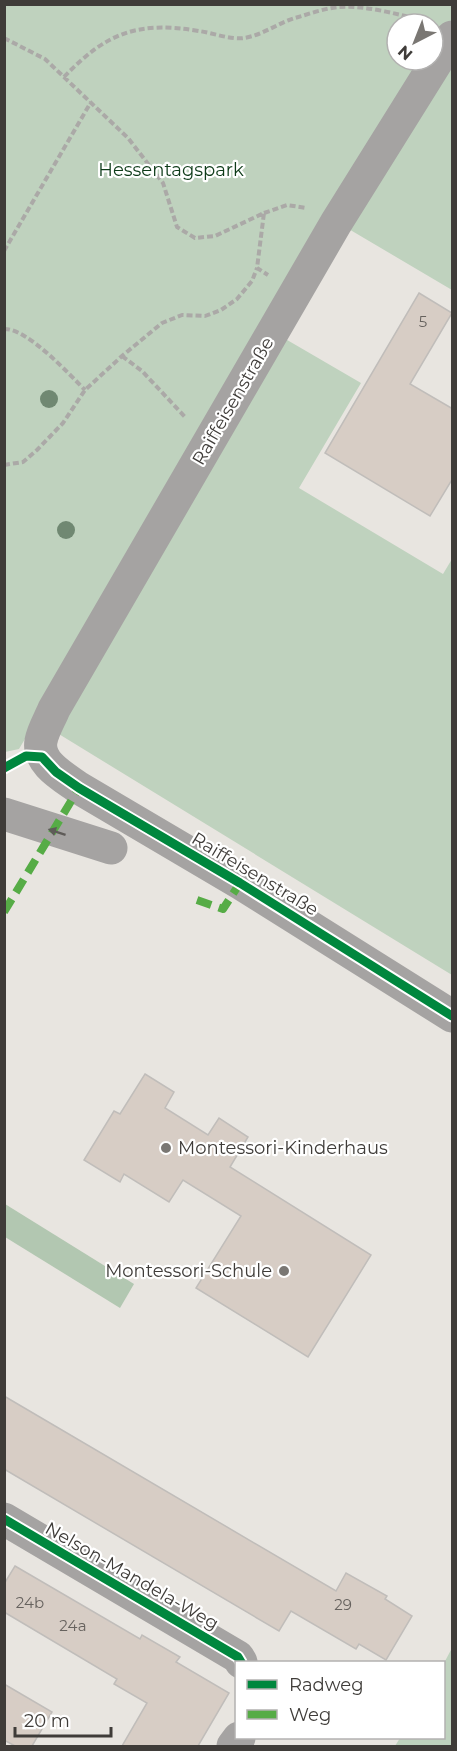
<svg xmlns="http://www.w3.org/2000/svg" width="457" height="1751" font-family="Montserrat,sans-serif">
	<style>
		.green { fill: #bfd2be }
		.forest { fill: #b2c7b1 }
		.building { fill: #d7cdc5; stroke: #c0bdba; stroke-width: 1.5 }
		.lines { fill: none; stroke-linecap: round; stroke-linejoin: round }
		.path { stroke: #aba9a7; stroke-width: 4; stroke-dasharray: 6 3; stroke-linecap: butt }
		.minor { stroke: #a5a3a2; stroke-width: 33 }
		.quiet { stroke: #56ac46; stroke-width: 8; stroke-dasharray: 15 8; stroke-linecap: butt }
		.cycleway-casing { stroke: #fff; stroke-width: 13 }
		.cycleway { stroke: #00873e; stroke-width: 9 }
		.tree { fill: #708872 }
		.oneway { fill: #5e5b58 }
		.poi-dot { fill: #7a7773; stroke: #fff; stroke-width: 2 }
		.labels { text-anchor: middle; stroke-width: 4.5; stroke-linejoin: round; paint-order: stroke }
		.number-label { font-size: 15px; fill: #66625e }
		.park-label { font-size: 18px; fill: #0d3b18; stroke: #fff }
		.street-label { font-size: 18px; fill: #3f3c39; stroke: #fff }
		.poi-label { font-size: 18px; fill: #3f3c39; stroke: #fff; text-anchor: start }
	</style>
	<rect width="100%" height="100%" fill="#e8e5e0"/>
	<path class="green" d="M 5,5 L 452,5 L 452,22 L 433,52 L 433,24 L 397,24 L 397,60 L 428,60 L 19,749 L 5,752 Z
		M 452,51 L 452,290 L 347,228 Z
		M 282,337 L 361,383 L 299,488 L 443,574 L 452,559 L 452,975 L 49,728 Z
		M 452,1648 L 452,1746 L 395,1746 L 400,1738 L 444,1738 L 444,1663 Z"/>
	<path class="forest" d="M 5,1204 L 134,1284 L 120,1308 L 5,1237 Z"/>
	<path class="building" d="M 419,293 L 452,313 L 410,384 L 453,409 L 453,478 L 430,516 L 325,453 Z
		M 145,1074 L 174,1092 L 165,1108 L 208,1135 L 219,1118 L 248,1137 L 230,1167 L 371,1255 L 308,1357 L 196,1288 L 241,1216 L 183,1180 L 169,1202 L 124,1174 L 120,1182 L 84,1160 L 114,1111 L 120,1114 Z
		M 4,1396 L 336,1591 L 346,1573 L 387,1596 L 385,1599 L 412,1616 L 386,1660 L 359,1644 L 356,1649 L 291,1611 L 279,1631 L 4,1469 Z
		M 15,1566 L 140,1639 L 142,1635 L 180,1657 L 176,1662 L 229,1693 L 198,1746 L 122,1746 L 147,1703 L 114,1684 L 117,1679 L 4,1612 L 4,1584 Z
		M 4,1684 L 52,1712 L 32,1746 L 15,1746 L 4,1740 Z"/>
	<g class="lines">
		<path class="path" d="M 4,38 L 45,59 L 128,138 L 163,183 L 177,227 L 195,238 L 215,236 L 264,213 L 257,268 L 268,275
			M 64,77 C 107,32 138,21 199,31 C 213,33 231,40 244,38 C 263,35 278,23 295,18 C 309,14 325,8 340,7 C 365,5 401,15 426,21
			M 264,213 L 287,205 L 306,208
			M 4,251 L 91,102
			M 4,329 C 27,328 69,374 85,390
			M 122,356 L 142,371 L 186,418
			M 4,465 L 23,462 L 37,450 L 63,423 L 85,390 L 122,356 L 162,323 L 182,315 L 205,316 L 221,310 L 237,299 L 252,281 L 257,268
			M 4,768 L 13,763"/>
		<path class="minor" d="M 452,37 L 336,223 L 54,709 C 50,719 43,730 41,741 C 37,763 64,777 79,788 L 240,883 L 452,1016
			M 4,814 L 111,848
			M 4,1519 L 238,1657 L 241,1662
			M 233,1746 L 239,1738"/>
		<path class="quiet" d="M 197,900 L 223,909 L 240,883
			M 4,912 L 79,788"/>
		<defs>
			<path id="cycleway" d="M 4,768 L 26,756 L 42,757 L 56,772 L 79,788 L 240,883 L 452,1016
				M 4,1519 L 238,1657 L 241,1662"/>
		</defs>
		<use href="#cycleway" class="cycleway-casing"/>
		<use href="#cycleway" class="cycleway"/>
	</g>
	<g class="tree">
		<circle cx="49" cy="399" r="9"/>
		<circle cx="66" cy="530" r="9"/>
	</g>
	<defs><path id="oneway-solid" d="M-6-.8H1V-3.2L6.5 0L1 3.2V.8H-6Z" transform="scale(1.5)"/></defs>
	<use class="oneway" href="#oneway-solid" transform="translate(57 832) rotate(-162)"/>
	<g class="poi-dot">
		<circle cx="166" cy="1148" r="6"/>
		<circle cx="284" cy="1271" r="6"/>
	</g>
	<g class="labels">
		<g class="number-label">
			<text x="423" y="327">5</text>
			<text x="30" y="1608">24b</text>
			<text x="343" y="1610">29</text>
			<text x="73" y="1631">24a</text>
		</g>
		<g class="park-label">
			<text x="171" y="176">Hessentagspark</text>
		</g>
		<g class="street-label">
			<text transform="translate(233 401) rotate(-60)" y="6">Raiffeisenstraße</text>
			<text transform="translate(255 874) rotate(31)" y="6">Raiffeisenstraße</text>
			<text transform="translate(132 1576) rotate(30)" y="6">Nelson-Mandela-Weg</text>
		</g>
		<g class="poi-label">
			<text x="178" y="1154">Montessori-Kinderhaus</text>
			<text x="272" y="1277" text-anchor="end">Montessori-Schule</text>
		</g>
	</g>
	<rect width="457" height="1751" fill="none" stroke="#3f3c39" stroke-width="12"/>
	<rect x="235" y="1661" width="210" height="78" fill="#ffffff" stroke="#b2b1b0" stroke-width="1.5"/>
	<rect x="247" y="1680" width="30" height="9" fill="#00873e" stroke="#b2b1b0" stroke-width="1.5"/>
	<text x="289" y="1691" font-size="18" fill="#3f3c39">Radweg</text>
	<rect x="247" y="1710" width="30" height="9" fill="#56ac46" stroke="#b2b1b0" stroke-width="1.5"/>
	<text x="289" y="1721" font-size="18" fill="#3f3c39">Weg</text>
	<g transform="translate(415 42) rotate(222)"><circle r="28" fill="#ffffff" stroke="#b2b1b0" stroke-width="1.5"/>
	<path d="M0-4.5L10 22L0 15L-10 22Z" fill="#7a7773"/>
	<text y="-9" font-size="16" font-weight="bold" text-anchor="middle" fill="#3f3c39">N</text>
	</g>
	<path d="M15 1727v9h96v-9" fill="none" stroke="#3f3c39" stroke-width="3"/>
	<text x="24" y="1727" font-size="18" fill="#3f3c39" stroke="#ffffff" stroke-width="4.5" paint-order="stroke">20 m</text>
</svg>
